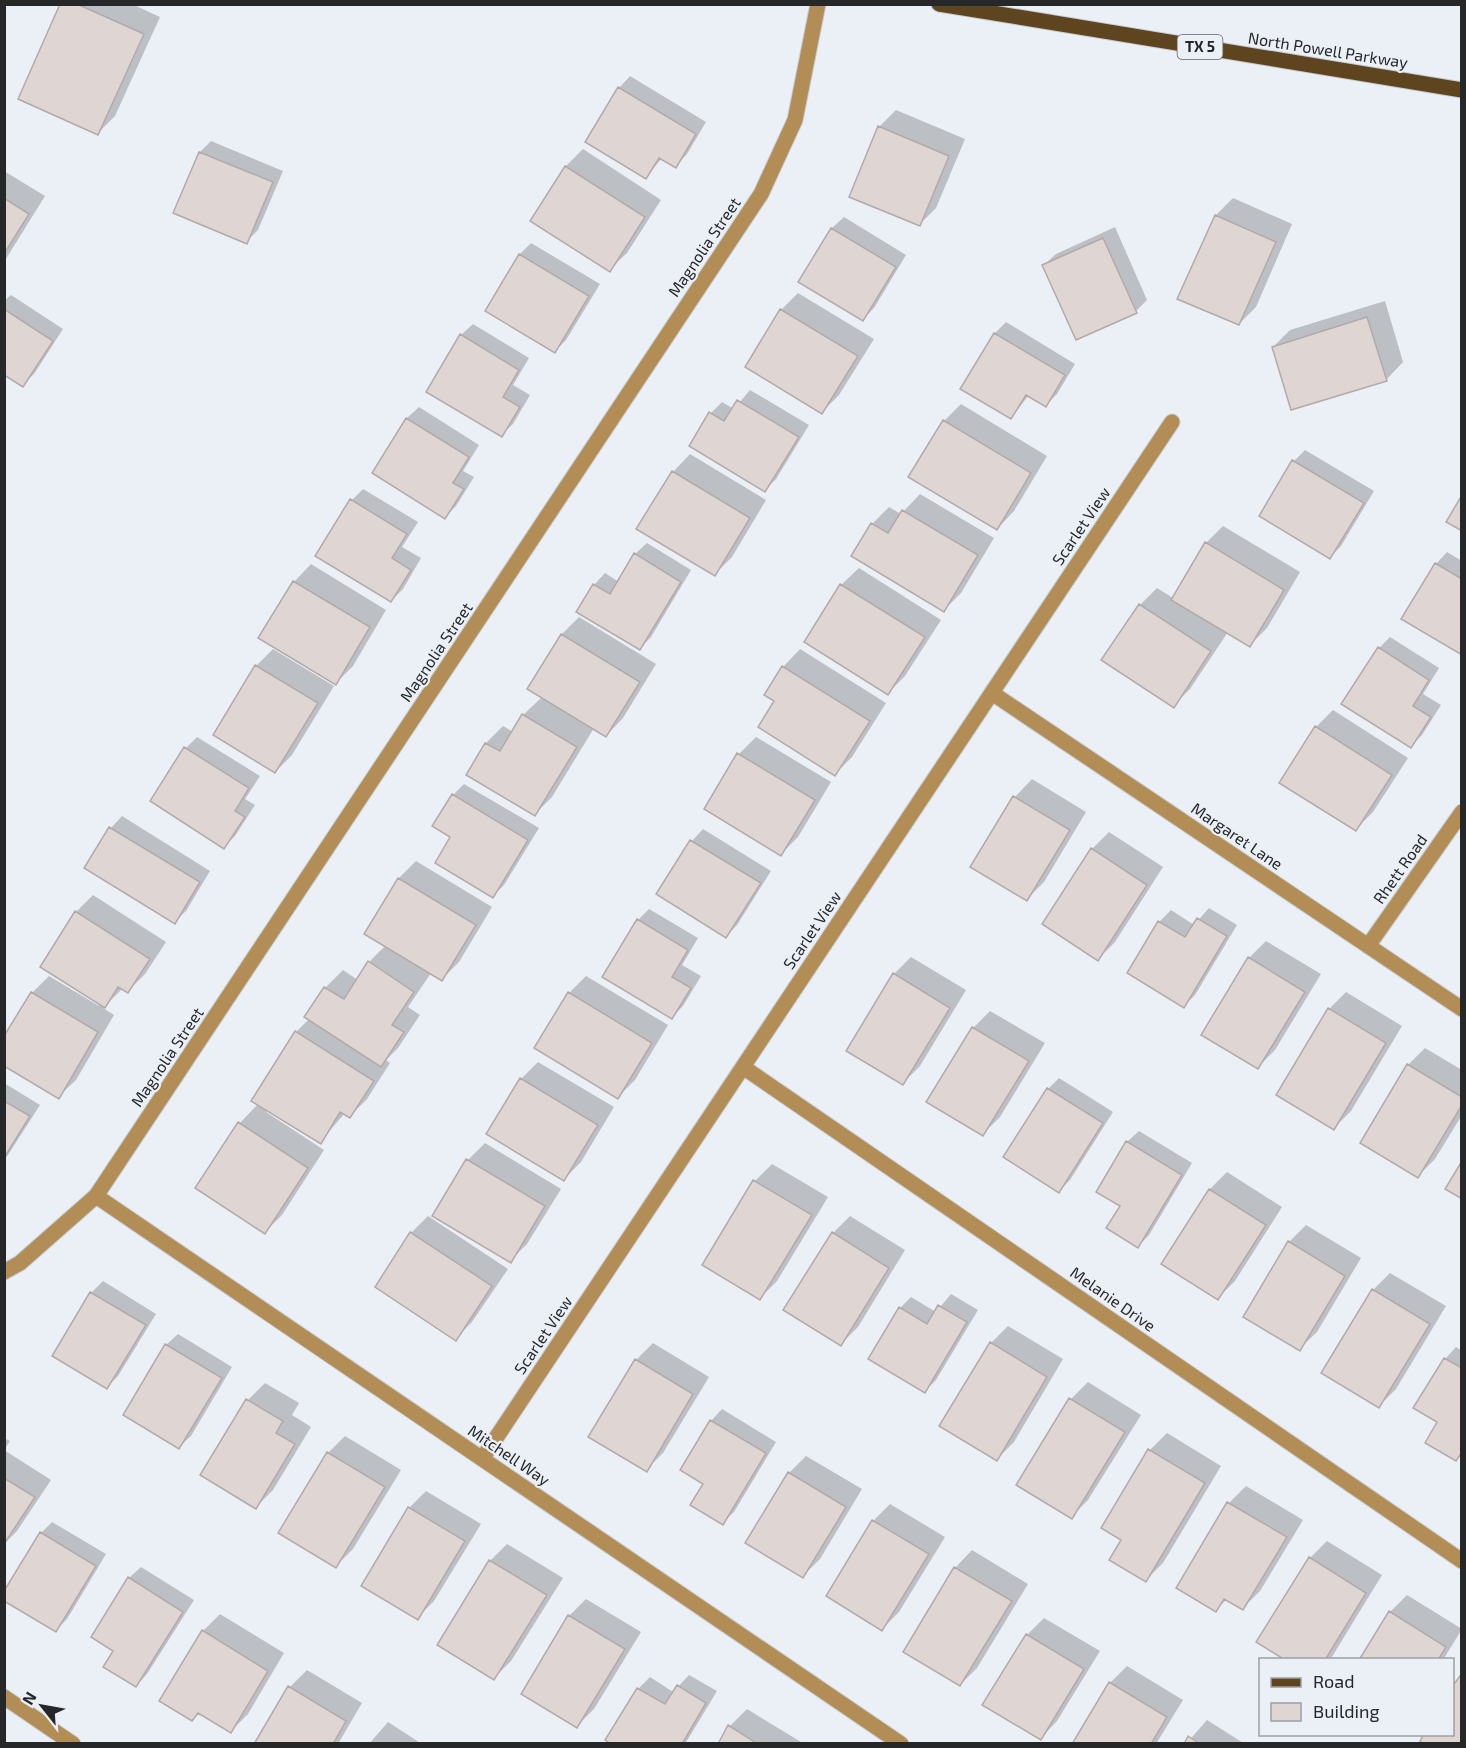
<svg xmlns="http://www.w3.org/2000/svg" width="1466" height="1748" font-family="'Exo 2',sans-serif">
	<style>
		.shadow { fill: #0003 }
		.building { fill: #dfd6d3; stroke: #b2aaa8; stroke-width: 1.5 }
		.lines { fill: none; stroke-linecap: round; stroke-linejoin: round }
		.minor-casing { stroke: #c7ccd1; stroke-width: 17 }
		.major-casing { stroke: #c7ccd1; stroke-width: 17 }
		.minor { stroke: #b28d56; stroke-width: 15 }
		.major { stroke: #5e451f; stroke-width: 15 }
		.labels { text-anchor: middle; stroke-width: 4.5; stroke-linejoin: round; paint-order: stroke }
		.shield { fill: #ebf0f6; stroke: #606366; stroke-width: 1.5 }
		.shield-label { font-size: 15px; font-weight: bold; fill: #252729 }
		.street-label { font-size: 16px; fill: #252729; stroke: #ebf0f6 }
	</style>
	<rect width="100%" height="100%" fill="#ebf0f6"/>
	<path class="shadow" d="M 62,4 L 132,4 L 160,17 L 115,116 L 98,133 Z
		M 630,76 L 706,122 L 687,154 L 676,166 L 662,158 L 646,177 L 619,88 Z
		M 896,110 L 965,139 L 936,208 L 919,225 L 879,127 Z
		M 211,141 L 283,171 L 258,230 L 246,242 L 200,152 Z
		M 583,149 L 661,200 L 627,253 L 609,270 L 532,220 L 566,166 Z
		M 4,171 L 45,196 L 4,262 Z
		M 1233,198 L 1292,224 L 1256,307 L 1239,324 L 1216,215 Z
		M 844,217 L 906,255 L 874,308 L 863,319 L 800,282 L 832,228 Z
		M 1115,227 L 1147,300 L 1136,311 L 1044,265 L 1056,254 Z
		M 531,243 L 600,284 L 566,340 L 555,351 L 487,310 L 520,254 Z
		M 798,293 L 874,339 L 839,395 L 822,412 L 781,310 Z
		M 11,295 L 63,329 L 34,374 L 22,385 L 4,373 L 4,301 Z
		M 1385,301 L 1403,362 L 1386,380 L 1273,347 L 1290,330 Z
		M 1006,322 L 1075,364 L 1057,394 L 1046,405 L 1029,395 L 1011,418 L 962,388 L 995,333 Z
		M 473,324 L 529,358 L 513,385 L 530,395 L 513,424 L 501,435 L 461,335 Z
		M 750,390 L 809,425 L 776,479 L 765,490 L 711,413 L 722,402 L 734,409 Z
		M 961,404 L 1047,456 L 1014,511 L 997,529 L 944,421 Z
		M 419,407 L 479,445 L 463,471 L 474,477 L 456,506 L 445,517 L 374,472 L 407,418 Z
		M 1305,450 L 1374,491 L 1341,546 L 1330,557 L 1294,461 Z
		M 690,454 L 766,500 L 732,557 L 715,574 L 639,529 L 673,472 Z
		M 363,489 L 418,522 L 402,547 L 421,558 L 403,589 L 391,601 L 352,500 Z
		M 920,494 L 994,538 L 961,593 L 944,610 L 872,524 L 889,507 L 901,514 Z
		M 1223,526 L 1300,572 L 1267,628 L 1250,645 L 1228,632 L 1190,689 L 1173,706 L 1140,605 L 1157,588 L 1173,598 L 1206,543 Z
		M 647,543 L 691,570 L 651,637 L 640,648 L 594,585 L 605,573 L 619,582 L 635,554 Z
		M 1447,552 L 1462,561 L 1462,653 L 1436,564 Z
		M 311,564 L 386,610 L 353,666 L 336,683 L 294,582 Z
		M 859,568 L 941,620 L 905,676 L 888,693 L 841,585 Z
		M 579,617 L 656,664 L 623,718 L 606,736 L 594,728 L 552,797 L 535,814 L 468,774 L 486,743 L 503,726 L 513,732 L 523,715 L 542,697 L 529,689 L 562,634 Z
		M 1390,637 L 1439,668 L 1423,694 L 1441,705 L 1422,735 L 1411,746 L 1379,648 Z
		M 273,649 L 334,686 L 292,755 L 275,772 L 256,666 Z
		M 800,649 L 886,703 L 852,757 L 835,774 L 776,701 L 766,695 L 783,667 Z
		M 1333,710 L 1408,758 L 1373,812 L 1356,829 L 1316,727 Z
		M 197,737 L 260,776 L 245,799 L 255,805 L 235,836 L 224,847 L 152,801 L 186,748 Z
		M 756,737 L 831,782 L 798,837 L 781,854 L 739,754 Z
		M 1032,779 L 1086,812 L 1044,882 L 1027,899 L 973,867 L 1015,797 Z
		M 464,784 L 539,828 L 504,885 L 493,896 L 452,837 L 453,795 Z
		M 122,816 L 210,871 L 186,911 L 174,922 L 86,868 L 111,828 Z
		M 703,829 L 771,871 L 737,925 L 726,936 L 658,894 L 692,841 Z
		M 1109,832 L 1163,867 L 1115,942 L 1098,959 L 1092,849 Z
		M 416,861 L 492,907 L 459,962 L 442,979 L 431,973 L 408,1007 L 420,1015 L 398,1048 L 386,1060 L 390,1063 L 367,1099 L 350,1116 L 345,1113 L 320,1142 L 267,1109 L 266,1112 L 324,1150 L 282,1215 L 265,1232 L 197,1188 L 240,1123 L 258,1104 L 296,1032 L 309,1019 L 306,1017 L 326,987 L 343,970 L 358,980 L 369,962 L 386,945 L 366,933 L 399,878 Z
		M 93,895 L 166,942 L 145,974 L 128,991 L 123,988 L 103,1008 L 114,1015 L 76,1080 L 58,1097 L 32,993 L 49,976 L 99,1006 L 76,912 Z
		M 1209,908 L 1237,925 L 1195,995 L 1184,1006 L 1129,973 L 1159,922 L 1171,910 L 1194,925 Z
		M 649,909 L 698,938 L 682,965 L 701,976 L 683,1006 L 672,1017 L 638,920 Z
		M 1266,941 L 1321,974 L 1275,1050 L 1258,1067 L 1249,958 Z
		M 911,957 L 966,990 L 920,1066 L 903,1083 L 894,974 Z
		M 586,976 L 668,1025 L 635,1080 L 618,1097 L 569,993 Z
		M 1346,992 L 1402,1026 L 1351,1111 L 1334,1128 L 1329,1009 Z
		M 990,1011 L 1045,1043 L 1000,1117 L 983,1134 L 973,1028 Z
		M 1425,1048 L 1462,1070 L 1462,1115 L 1435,1159 L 1418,1176 L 1408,1065 Z
		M 538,1062 L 614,1107 L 581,1162 L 564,1179 L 521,1079 Z
		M 1059,1078 L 1113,1112 L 1070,1180 L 1059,1191 L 1048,1089 Z
		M 4,1083 L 40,1105 L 4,1161 Z
		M 1139,1131 L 1192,1163 L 1149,1235 L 1138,1246 L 1122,1205 L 1127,1142 Z
		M 485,1143 L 561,1189 L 527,1244 L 510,1261 L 468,1160 Z
		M 772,1164 L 828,1197 L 777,1281 L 760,1298 L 704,1265 L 755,1181 Z
		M 1227,1172 L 1282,1207 L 1235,1281 L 1218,1298 L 1163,1263 L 1210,1189 Z
		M 428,1216 L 508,1269 L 472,1322 L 455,1339 L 411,1233 Z
		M 850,1216 L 905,1250 L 858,1327 L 841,1344 L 833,1233 Z
		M 1306,1225 L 1361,1258 L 1317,1332 L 1299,1349 L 1289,1242 Z
		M 1390,1273 L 1446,1306 L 1396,1389 L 1379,1406 L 1373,1290 Z
		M 103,1281 L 156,1314 L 118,1376 L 107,1387 L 54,1355 L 91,1293 Z
		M 951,1294 L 978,1310 L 936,1380 L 925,1391 L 900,1308 L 911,1297 L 936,1312 Z
		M 1008,1326 L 1063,1359 L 1014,1442 L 997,1459 L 991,1343 Z
		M 178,1334 L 232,1367 L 191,1436 L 179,1447 L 166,1345 Z
		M 653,1343 L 709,1377 L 663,1453 L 646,1470 L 636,1360 Z
		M 1456,1347 L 1462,1351 L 1462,1454 L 1456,1460 L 1439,1422 L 1445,1359 Z
		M 1088,1382 L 1141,1415 L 1088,1500 L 1071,1517 L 1018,1484 L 1071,1399 Z
		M 265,1383 L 299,1403 L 292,1415 L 311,1427 L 273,1490 L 256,1507 L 202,1475 L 248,1400 Z
		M 722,1409 L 776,1442 L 734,1512 L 722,1523 L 705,1484 L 711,1421 Z
		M 1167,1433 L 1221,1466 L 1163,1563 L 1146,1580 L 1123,1539 L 1150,1450 Z
		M 345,1436 L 401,1470 L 353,1549 L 336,1566 L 328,1453 Z
		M 4,1438 L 10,1441 L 4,1450 Z
		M 4,1450 L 51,1480 L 17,1531 L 4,1544 Z
		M 806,1456 L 862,1489 L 820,1559 L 803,1576 L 789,1473 Z
		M 1246,1486 L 1303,1520 L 1260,1591 L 1243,1608 L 1227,1599 L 1216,1610 L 1178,1587 L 1229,1503 Z
		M 426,1491 L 481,1524 L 434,1601 L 417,1618 L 409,1508 Z
		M 890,1504 L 945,1537 L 899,1612 L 882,1629 L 873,1521 Z
		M 52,1522 L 106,1554 L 67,1619 L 56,1630 L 41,1533 Z
		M 1327,1541 L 1382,1575 L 1330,1660 L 1288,1660 L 1310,1558 Z
		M 507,1544 L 563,1578 L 511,1661 L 494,1678 L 490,1561 Z
		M 972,1550 L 1028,1584 L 977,1668 L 960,1685 L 905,1652 L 955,1568 Z
		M 141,1567 L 194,1600 L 147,1674 L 136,1686 L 115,1651 L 129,1578 Z
		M 1407,1595 L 1462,1629 L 1443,1660 L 1360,1660 L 1390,1612 Z
		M 586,1599 L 641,1632 L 594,1709 L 577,1726 L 569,1616 Z
		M 220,1614 L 284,1653 L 248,1714 L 231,1731 L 200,1712 L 192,1719 L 203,1631 Z
		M 1044,1618 L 1100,1651 L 1057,1721 L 1040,1739 L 984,1705 L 1027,1635 Z
		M 1127,1666 L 1183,1700 L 1156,1744 L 1074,1744 L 1110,1683 Z
		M 307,1670 L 362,1703 L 338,1744 L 256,1744 L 290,1687 Z
		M 689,1675 L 717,1691 L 685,1744 L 613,1744 L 607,1740 L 638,1689 L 650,1677 L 673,1692 Z
		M 747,1709 L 801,1742 L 800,1744 L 719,1744 L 730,1726 Z
		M 1207,1720 L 1245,1744 L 1186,1744 Z
		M 388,1722 L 422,1744 L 369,1744 Z"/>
	<path class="building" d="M 60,4 L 77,4 L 144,34 L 98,135 L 18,99 Z
		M 618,87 L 696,134 L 676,168 L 659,158 L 646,179 L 585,142 Z
		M 878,126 L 949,156 L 920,226 L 849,197 Z
		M 199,152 L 273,182 L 247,244 L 173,213 Z
		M 565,166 L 645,217 L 610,272 L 530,221 Z
		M 4,198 L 29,214 L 4,254 Z
		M 1215,215 L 1276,242 L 1239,325 L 1177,299 Z
		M 831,228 L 896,267 L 863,321 L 798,282 Z
		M 1103,238 L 1137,313 L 1076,340 L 1042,265 Z
		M 519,254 L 589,296 L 555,353 L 485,311 Z
		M 4,309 L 53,341 L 23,387 L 4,375 Z
		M 780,309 L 858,356 L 822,414 L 745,367 Z
		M 1367,317 L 1387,381 L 1291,410 L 1272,347 Z
		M 994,333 L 1065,375 L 1046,407 L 1026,395 L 1011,419 L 960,389 Z
		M 460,334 L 519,370 L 503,397 L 520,407 L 502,437 L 426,392 Z
		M 737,400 L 799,437 L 765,492 L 689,446 L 709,412 L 724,421 Z
		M 406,418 L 469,457 L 453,483 L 464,489 L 445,519 L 372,473 Z
		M 943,420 L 1031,473 L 997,530 L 908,477 Z
		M 1292,460 L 1364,503 L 1330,559 L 1259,516 Z
		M 672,471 L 750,518 L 715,576 L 636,529 Z
		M 1462,495 L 1462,531 L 1446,522 Z
		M 350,499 L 407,534 L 392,558 L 411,570 L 391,602 L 315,556 Z
		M 902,510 L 978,555 L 944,612 L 851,556 L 871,523 L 888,533 Z
		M 1205,542 L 1284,590 L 1250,647 L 1171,600 Z
		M 634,553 L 681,582 L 640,650 L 576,612 L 593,584 L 610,594 Z
		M 1435,563 L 1462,579 L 1462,655 L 1401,619 Z
		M 293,581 L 370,627 L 336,685 L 258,638 Z
		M 840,584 L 925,637 L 888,695 L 804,642 Z
		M 1139,604 L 1211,651 L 1174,708 L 1101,660 Z
		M 561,634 L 640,682 L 606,737 L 527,689 Z
		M 1378,647 L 1429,680 L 1413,706 L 1431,717 L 1411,748 L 1341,704 Z
		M 255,665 L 318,703 L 275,773 L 213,735 Z
		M 782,666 L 870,721 L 835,776 L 758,727 L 774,701 L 764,695 Z
		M 522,714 L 577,747 L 535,816 L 466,775 L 485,743 L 500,751 Z
		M 1315,726 L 1392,775 L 1356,831 L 1279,783 Z
		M 184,747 L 249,788 L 235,811 L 245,817 L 224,849 L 150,801 Z
		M 737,753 L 815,800 L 781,856 L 704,809 Z
		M 452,794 L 528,840 L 493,898 L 435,863 L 450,837 L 432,826 Z
		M 1013,796 L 1070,830 L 1027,901 L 970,867 Z
		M 109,827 L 200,882 L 175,924 L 84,868 Z
		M 690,840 L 761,883 L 726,938 L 656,894 Z
		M 1091,848 L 1147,885 L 1098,961 L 1042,924 Z
		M 398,878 L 476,925 L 442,981 L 364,934 Z
		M 75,911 L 150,959 L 128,993 L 118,987 L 105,1008 L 40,967 Z
		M 1197,918 L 1227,936 L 1184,1008 L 1127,973 L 1158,921 L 1185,937 Z
		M 637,919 L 688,950 L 672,977 L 691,988 L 672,1019 L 602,977 Z
		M 1248,957 L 1305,992 L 1258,1069 L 1201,1035 Z
		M 368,961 L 414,992 L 392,1025 L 404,1032 L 381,1067 L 304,1017 L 324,987 L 344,999 Z
		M 893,973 L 950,1008 L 903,1085 L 846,1051 Z
		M 31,992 L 98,1032 L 59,1099 L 4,1066 L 4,1036 Z
		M 568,992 L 652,1043 L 618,1099 L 534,1048 Z
		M 1328,1008 L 1386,1043 L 1334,1130 L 1276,1095 Z
		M 972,1027 L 1029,1061 L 983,1136 L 926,1102 Z
		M 295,1031 L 374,1081 L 350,1118 L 340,1112 L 321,1144 L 251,1101 Z
		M 1407,1064 L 1462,1097 L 1462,1105 L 1418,1178 L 1360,1143 Z
		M 520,1078 L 598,1125 L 564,1181 L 486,1134 Z
		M 1047,1088 L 1103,1123 L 1059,1193 L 1003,1157 Z
		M 4,1101 L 30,1116 L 4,1158 Z
		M 238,1122 L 308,1168 L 265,1234 L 195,1188 Z
		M 1126,1141 L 1182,1175 L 1138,1248 L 1106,1228 L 1120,1206 L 1096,1192 Z
		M 466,1159 L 545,1206 L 511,1263 L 432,1216 Z
		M 1462,1161 L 1462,1199 L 1445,1189 Z
		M 753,1180 L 812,1215 L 760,1300 L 702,1265 Z
		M 1209,1189 L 1266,1225 L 1218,1300 L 1161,1264 Z
		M 410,1232 L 492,1286 L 456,1341 L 375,1287 Z
		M 832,1232 L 889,1268 L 841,1346 L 783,1310 Z
		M 1288,1241 L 1345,1276 L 1300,1351 L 1243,1317 Z
		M 1372,1289 L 1430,1324 L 1379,1408 L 1321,1373 Z
		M 90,1292 L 146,1325 L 107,1389 L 52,1356 Z
		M 938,1305 L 967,1322 L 925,1393 L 868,1359 L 899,1307 L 927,1324 Z
		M 990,1342 L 1047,1377 L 997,1461 L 939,1426 Z
		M 165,1344 L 222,1378 L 179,1449 L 123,1415 Z
		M 1444,1358 L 1462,1368 L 1462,1452 L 1456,1461 L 1425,1443 L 1437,1422 L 1413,1408 Z
		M 635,1359 L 693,1394 L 647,1472 L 588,1437 Z
		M 1069,1398 L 1125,1432 L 1072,1519 L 1016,1485 Z
		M 246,1399 L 283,1421 L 276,1433 L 295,1444 L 256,1509 L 200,1475 Z
		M 710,1420 L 766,1453 L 723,1525 L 690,1505 L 703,1484 L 680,1470 Z
		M 1148,1449 L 1205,1483 L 1146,1582 L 1109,1560 L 1121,1540 L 1101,1528 Z
		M 327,1452 L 385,1487 L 336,1568 L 278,1533 Z
		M 788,1472 L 846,1507 L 803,1578 L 745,1543 Z
		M 4,1478 L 35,1497 L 4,1544 Z
		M 1227,1502 L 1287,1537 L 1243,1610 L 1224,1599 L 1216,1612 L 1176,1588 Z
		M 408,1507 L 465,1541 L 418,1620 L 361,1586 Z
		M 872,1520 L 929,1554 L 882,1631 L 826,1596 Z
		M 40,1532 L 96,1566 L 56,1632 L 4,1601 L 4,1591 Z
		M 1309,1557 L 1366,1593 L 1325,1660 L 1285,1660 L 1256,1642 Z
		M 489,1560 L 547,1595 L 494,1680 L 437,1645 Z
		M 954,1567 L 1012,1601 L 960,1686 L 903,1652 Z
		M 128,1577 L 183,1612 L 136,1687 L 103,1667 L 113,1651 L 91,1637 Z
		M 1389,1611 L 1446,1647 L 1438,1660 L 1359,1660 Z
		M 568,1615 L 625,1649 L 577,1728 L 521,1694 Z
		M 202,1630 L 268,1671 L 231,1733 L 198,1713 L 192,1721 L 159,1701 Z
		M 1026,1634 L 1084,1669 L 1041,1740 L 982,1705 Z
		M 1462,1673 L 1462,1744 L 1423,1744 L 1420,1741 L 1424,1734 L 1452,1734 L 1452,1687 Z
		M 1109,1682 L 1167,1717 L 1151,1744 L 1072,1744 Z
		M 677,1685 L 706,1703 L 682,1744 L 611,1744 L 605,1740 L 637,1688 L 665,1704 Z
		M 288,1686 L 346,1721 L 333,1744 L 254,1744 Z
		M 728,1725 L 758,1744 L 718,1744 Z
		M 1188,1736 L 1200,1744 L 1184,1744 Z"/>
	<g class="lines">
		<defs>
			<path id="minor" d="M 992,693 L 1462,1009
				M 1368,946 L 1462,812
				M 743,1067 L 1462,1561
				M 96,1196 L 901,1744
				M 4,1272 L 20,1263 L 96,1196 L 761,194 L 795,120 L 818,4
				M 482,1459 L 1172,422
				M 4,1697 L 73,1744"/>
			<path id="major" d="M 939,4 L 1462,90"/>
		</defs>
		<use href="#minor" class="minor-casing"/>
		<use href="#major" class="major-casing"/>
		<use href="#minor" class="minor"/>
		<use href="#major" class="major"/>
	</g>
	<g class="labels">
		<rect class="shield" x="1177.5" y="35" width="45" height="24" rx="4.5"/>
		<g class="shield-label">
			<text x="1200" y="52">TX 5</text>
		</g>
		<g class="street-label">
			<text transform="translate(1328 50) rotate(9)" y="6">North Powell Parkway</text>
			<text transform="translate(704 247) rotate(-56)" y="6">Magnolia Street</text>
			<text transform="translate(1081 526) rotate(-56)" y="6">Scarlet View</text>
			<text transform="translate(436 652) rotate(-56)" y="6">Magnolia Street</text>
			<text transform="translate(1237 836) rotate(34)" y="6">Margaret Lane</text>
			<text transform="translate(1400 869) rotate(-55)" y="6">Rhett Road</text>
			<text transform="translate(812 930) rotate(-56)" y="6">Scarlet View</text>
			<text transform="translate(167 1057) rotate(-56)" y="6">Magnolia Street</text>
			<text transform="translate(1113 1299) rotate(35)" y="6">Melanie Drive</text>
			<text transform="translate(543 1335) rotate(-56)" y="6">Scarlet View</text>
			<text transform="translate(509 1455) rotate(34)" y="6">Mitchell Way</text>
		</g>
	</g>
	<rect width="1466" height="1748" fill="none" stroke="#252729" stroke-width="12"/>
	<rect x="1259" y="1658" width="195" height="78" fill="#ebf0f6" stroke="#9ca0a4" stroke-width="1.5"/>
	<rect x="1271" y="1678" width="30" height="9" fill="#5e451f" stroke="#9ca0a4" stroke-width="1.5"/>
	<text x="1313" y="1688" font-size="18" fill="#252729">Road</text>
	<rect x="1271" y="1703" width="30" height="18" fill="#dfd6d3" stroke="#9ca0a4" stroke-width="1.5"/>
	<text x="1313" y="1718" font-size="18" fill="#252729">Building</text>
	<g transform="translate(42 1706) rotate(301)" stroke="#ebf0f6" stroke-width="4.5" paint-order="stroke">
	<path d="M0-4.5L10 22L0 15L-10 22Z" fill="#252729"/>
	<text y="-9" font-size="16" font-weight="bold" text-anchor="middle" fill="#252729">N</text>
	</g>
</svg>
